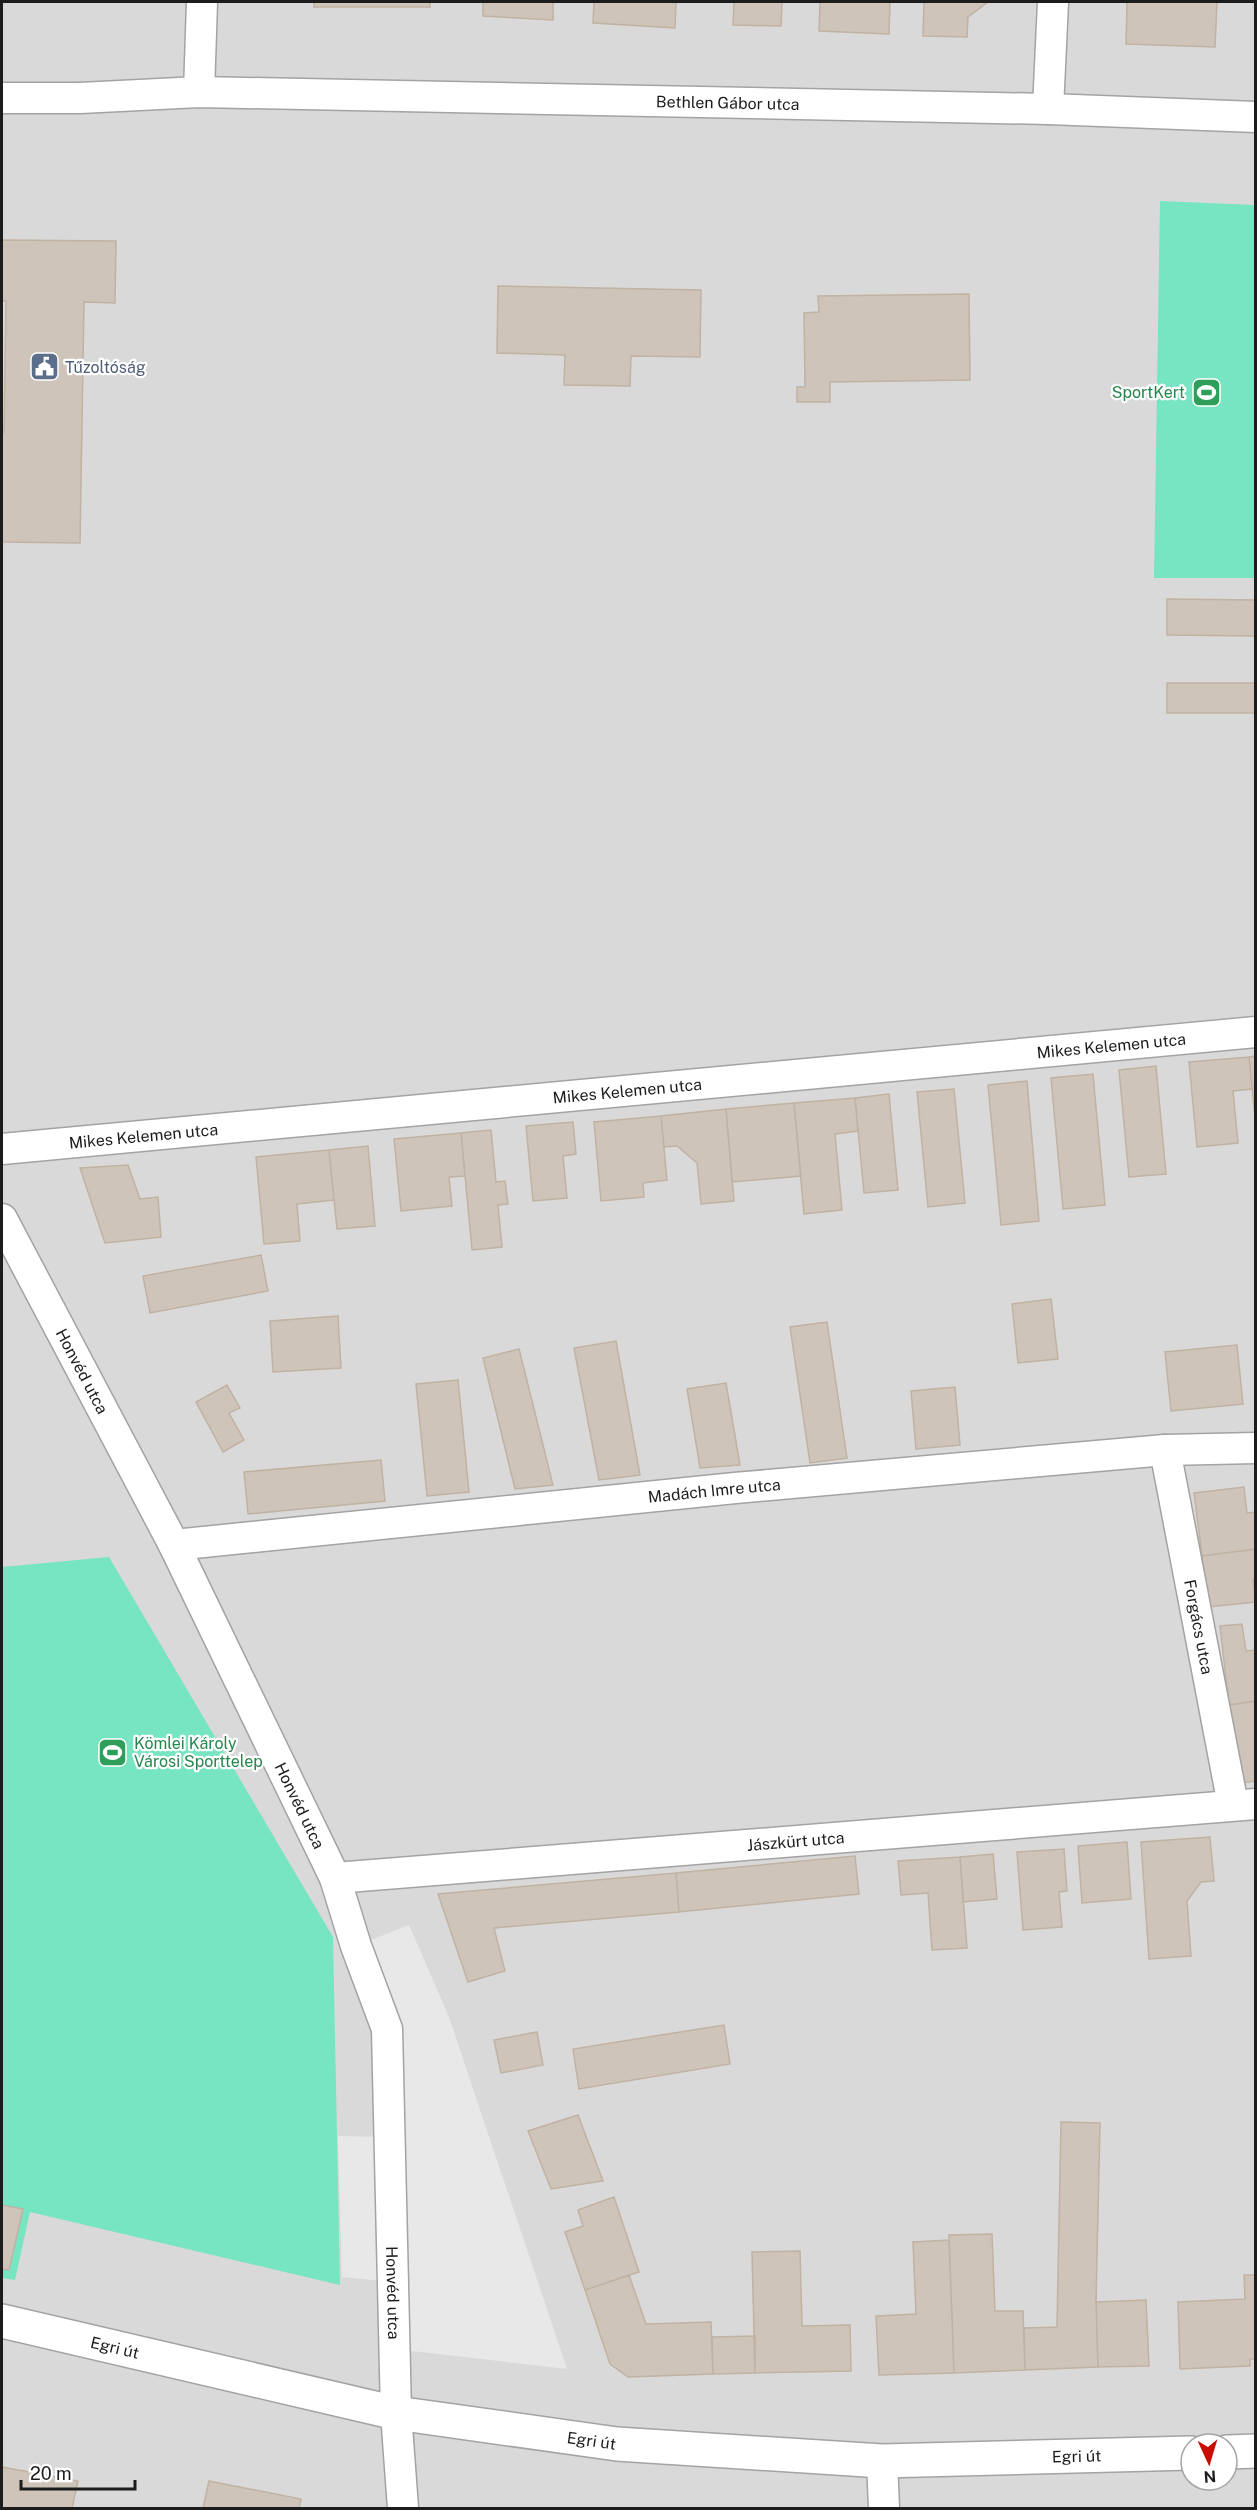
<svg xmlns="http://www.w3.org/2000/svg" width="1257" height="2510" font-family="'Public Sans',sans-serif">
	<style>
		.residential { fill: #dad9d9; fill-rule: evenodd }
		.pitch { fill: #77e4c2 }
		.parking { fill: #e8e8e8 }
		.building { fill: #cec4b9; stroke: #c1b2a2; stroke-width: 1.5 }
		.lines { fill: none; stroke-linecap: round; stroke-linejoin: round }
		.minor-casing { stroke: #a3a3a3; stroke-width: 33 }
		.tertiary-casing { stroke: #a3a3a3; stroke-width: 36 }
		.minor { stroke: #fff; stroke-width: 30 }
		.tertiary { stroke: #fff; stroke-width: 33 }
		.labels { text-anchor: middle; stroke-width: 4.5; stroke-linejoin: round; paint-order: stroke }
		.street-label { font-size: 16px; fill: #1c1c1c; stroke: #fff }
		.service-label { font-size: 16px; fill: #4e5e75; stroke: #fff; text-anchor: start }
		.leisure-label { font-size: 16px; fill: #27864d; stroke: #fff; text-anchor: end }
	</style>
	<rect width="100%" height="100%" fill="#eeebe0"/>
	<path class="residential" d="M 2,2 L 1255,2 L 1255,2508 L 2,2508 ZM 1191,2444 L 1227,2444 L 1227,2480 L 1191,2480 Z"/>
	<path class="pitch" d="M 1160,201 L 1255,205 L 1255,578 L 1154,578 Z
		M 109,1557 L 333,1937 L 340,2285 L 30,2212 L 15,2280 L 2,2278 L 2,1567 Z"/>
	<path class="parking" d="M 409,1925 L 449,2017 L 567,2369 L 395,2349 L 393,2282 L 342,2277 L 338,2136 L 389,2137 L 387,2029 L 356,1946 Z"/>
	<path class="building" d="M 314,2 L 430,2 L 430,7 L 314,7 Z
		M 483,2 L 553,2 L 553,20 L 483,16 Z
		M 594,2 L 676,2 L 675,28 L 593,23 Z
		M 734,2 L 782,2 L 781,26 L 733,25 Z
		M 820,2 L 890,2 L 889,34 L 819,31 Z
		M 924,2 L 988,2 L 968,17 L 967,37 L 923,36 Z
		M 1127,2 L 1217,2 L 1215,47 L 1126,44 Z
		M 2,240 L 116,241 L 115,303 L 84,302 L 80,543 L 2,542 L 2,432 L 4,432 L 6,301 L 2,301 Z
		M 498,286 L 701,290 L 700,357 L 631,356 L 630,386 L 564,385 L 565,355 L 497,353 Z
		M 969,294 L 970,380 L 830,382 L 830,402 L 797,402 L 797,387 L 805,387 L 804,313 L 819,312 L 818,296 Z
		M 1167,599 L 1256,600 L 1256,636 L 1167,635 Z
		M 1167,683 L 1256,683 L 1256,713 L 1167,713 Z
		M 1256,1056 L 1256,1127 L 1249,1057 Z
		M 1249,1057 L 1252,1089 L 1233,1091 L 1238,1143 L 1197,1147 L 1189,1062 Z
		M 1156,1066 L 1166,1174 L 1129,1177 L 1119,1070 Z
		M 1093,1074 L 1105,1205 L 1063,1209 L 1051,1078 Z
		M 1027,1081 L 1039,1221 L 1001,1225 L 988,1085 Z
		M 954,1089 L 965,1203 L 928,1207 L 917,1092 Z
		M 889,1094 L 898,1190 L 864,1193 L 855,1098 Z
		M 855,1098 L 858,1131 L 835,1134 L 842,1210 L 804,1214 L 794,1103 Z
		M 794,1103 L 801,1176 L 732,1182 L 726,1109 Z
		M 726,1109 L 734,1201 L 701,1204 L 697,1163 L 677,1146 L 664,1147 L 661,1116 Z
		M 661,1116 L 667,1180 L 643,1183 L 644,1197 L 601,1201 L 594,1122 Z
		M 573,1122 L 576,1154 L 563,1156 L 567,1198 L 533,1201 L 526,1126 Z
		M 491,1130 L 496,1182 L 505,1181 L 508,1204 L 498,1205 L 502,1247 L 472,1250 L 461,1133 Z
		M 461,1133 L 465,1176 L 449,1177 L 452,1206 L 401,1211 L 394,1139 Z
		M 368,1146 L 375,1226 L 337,1229 L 329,1150 Z
		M 329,1150 L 334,1200 L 297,1204 L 300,1241 L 264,1244 L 256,1157 Z
		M 128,1165 L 140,1199 L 158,1197 L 161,1237 L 105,1243 L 80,1168 Z
		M 261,1255 L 268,1291 L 150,1313 L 143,1276 Z
		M 1051,1299 L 1058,1359 L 1018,1363 L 1012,1304 Z
		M 338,1316 L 341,1368 L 273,1372 L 270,1321 Z
		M 827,1322 L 847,1458 L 810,1463 L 790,1327 Z
		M 616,1341 L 640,1475 L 599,1480 L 574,1348 Z
		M 1237,1345 L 1243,1404 L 1171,1411 L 1165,1352 Z
		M 519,1349 L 553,1485 L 515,1489 L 483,1358 Z
		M 458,1380 L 469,1492 L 427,1496 L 416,1384 Z
		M 726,1383 L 740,1465 L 700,1468 L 687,1389 Z
		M 227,1385 L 240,1408 L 229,1413 L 244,1440 L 223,1452 L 196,1402 Z
		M 955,1387 L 960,1445 L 916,1449 L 911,1391 Z
		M 381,1460 L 385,1501 L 248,1514 L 244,1472 Z
		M 1244,1487 L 1247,1513 L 1256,1512 L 1256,1549 L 1202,1556 L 1194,1493 Z
		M 1256,1549 L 1256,1578 L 1253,1579 L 1256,1602 L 1208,1607 L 1202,1556 Z
		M 1242,1624 L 1246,1651 L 1256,1650 L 1256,1701 L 1229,1705 L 1220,1626 Z
		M 1256,1701 L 1256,1781 L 1240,1783 L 1229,1705 Z
		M 1210,1837 L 1214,1881 L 1201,1882 L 1187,1901 L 1191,1956 L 1149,1959 L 1141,1842 Z
		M 1127,1842 L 1131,1899 L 1082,1903 L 1078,1846 Z
		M 1064,1849 L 1067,1891 L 1059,1892 L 1062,1927 L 1023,1930 L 1017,1852 Z
		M 993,1854 L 997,1899 L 963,1902 L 960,1857 Z
		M 855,1856 L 859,1894 L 679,1912 L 676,1873 Z
		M 960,1857 L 967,1948 L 932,1950 L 928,1893 L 901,1895 L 898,1861 Z
		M 676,1873 L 679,1912 L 494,1928 L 505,1971 L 468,1982 L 438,1894 Z
		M 724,2025 L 730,2064 L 579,2089 L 573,2049 Z
		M 537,2032 L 543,2065 L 501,2073 L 494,2040 Z
		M 578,2115 L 603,2181 L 551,2189 L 528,2131 Z
		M 1061,2122 L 1100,2123 L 1096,2302 L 1098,2367 L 1025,2370 L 1024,2328 L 1057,2327 Z
		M 614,2197 L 639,2272 L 585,2290 L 565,2232 L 583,2226 L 578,2210 Z
		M 2,2205 L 23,2209 L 9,2270 L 2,2269 Z
		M 992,2234 L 995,2311 L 1023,2311 L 1025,2370 L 954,2373 L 949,2235 Z
		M 949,2240 L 954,2373 L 879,2375 L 876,2316 L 916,2314 L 913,2242 Z
		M 800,2251 L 802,2326 L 850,2325 L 851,2371 L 755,2373 L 752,2252 Z
		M 629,2275 L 646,2324 L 711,2322 L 713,2374 L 628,2377 L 610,2364 L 585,2290 Z
		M 1244,2275 L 1256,2275 L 1256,2359 L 1250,2359 L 1250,2366 L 1180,2369 L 1178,2302 L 1245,2299 Z
		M 1146,2300 L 1149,2366 L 1098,2367 L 1096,2302 Z
		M 755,2336 L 755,2373 L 713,2374 L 712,2337 Z
		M 2,2467 L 78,2481 L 72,2508 L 2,2508 Z
		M 209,2481 L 301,2499 L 299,2508 L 203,2508 Z"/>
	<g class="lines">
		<defs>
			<g id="minor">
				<path d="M 199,92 L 202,2"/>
				<path id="s1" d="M 2,98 L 80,98 L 199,92 L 1048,109 L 1256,117"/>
				<path d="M 1048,109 L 1053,2"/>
				<path id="s2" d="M 2,1149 L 1256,1032"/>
				<path id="s3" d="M 2,1219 L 174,1545 L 335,1878 L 356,1946 L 387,2029 L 396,2413 L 403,2508"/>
				<path id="s4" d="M 1165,1450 L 1233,1805"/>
				<path id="s5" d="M 174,1545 L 735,1488 L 1165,1450 L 1256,1448"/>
				<path id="s6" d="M 335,1878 L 1256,1804"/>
				<path d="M 882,2461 L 884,2508"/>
			</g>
			<g id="tertiary">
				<path id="s7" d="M 2,2321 L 396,2413 L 617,2444 L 882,2461 L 1191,2453"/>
				<path d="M 1227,2452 L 1256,2451"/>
			</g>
		</defs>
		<use href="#minor" class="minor-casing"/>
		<use href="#tertiary" class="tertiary-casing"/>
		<use href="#minor" class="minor"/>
		<use href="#tertiary" class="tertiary"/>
	</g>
	<defs>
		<symbol id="civic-square" viewBox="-11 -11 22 22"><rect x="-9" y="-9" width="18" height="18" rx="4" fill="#5c6f8a" stroke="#fff"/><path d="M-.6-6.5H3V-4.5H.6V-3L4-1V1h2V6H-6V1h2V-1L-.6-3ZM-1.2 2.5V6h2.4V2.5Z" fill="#fff"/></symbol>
		<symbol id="stadium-square" viewBox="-11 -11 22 22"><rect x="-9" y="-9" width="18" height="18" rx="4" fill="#2e9e5b" stroke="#fff"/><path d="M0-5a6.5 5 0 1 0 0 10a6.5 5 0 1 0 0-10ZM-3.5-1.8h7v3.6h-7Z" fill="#fff"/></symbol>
	</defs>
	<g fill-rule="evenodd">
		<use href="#civic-square" x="28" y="350" width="33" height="33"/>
		<use href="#stadium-square" x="1190" y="376" width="33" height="33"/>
		<use href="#stadium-square" x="96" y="1736" width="33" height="33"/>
	</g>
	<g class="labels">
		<g class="street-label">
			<text dy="6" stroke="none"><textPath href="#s1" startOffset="726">Bethlen Gábor utca</textPath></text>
			<text dy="6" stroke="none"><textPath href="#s2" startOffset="1114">Mikes Kelemen utca</textPath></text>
			<text dy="6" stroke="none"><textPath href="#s2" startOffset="628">Mikes Kelemen utca</textPath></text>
			<text dy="6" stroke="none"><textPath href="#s2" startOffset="142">Mikes Kelemen utca</textPath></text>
			<text dy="6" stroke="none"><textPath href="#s3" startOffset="172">Honvéd utca</textPath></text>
			<text dy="6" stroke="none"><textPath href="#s5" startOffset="543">Madách Imre utca</textPath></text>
			<text dy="6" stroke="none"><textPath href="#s4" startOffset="180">Forgács utca</textPath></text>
			<text dy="6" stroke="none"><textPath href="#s3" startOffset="658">Honvéd utca</textPath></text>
			<text dy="6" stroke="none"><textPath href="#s6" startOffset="462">Jászkürt utca</textPath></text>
			<text dy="6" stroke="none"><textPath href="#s3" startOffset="1162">Honvéd utca</textPath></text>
			<text dy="6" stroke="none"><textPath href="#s7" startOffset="116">Egri út</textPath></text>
			<text dy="6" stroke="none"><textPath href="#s7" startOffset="602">Egri út</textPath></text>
			<text dy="6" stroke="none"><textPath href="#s7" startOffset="1088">Egri út</textPath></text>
		</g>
		<g class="service-label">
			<text x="65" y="373">Tűzoltóság</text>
		</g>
		<g class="leisure-label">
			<text x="1185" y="398">SportKert</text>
			<text x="134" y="1749" text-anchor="start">Kömlei Károly<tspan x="134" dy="18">Városi Sporttelep</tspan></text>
		</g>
	</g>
	<rect width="1257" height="2510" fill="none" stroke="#1c1c1c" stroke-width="6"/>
	<g transform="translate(1209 2462) rotate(176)"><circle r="28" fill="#ffffff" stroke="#a4a4a4" stroke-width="1.5"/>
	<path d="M0-4.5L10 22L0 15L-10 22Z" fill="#c80e00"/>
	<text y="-9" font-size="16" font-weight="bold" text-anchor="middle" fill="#1c1c1c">N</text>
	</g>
	<path d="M21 2480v9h114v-9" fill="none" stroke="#1c1c1c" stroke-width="3"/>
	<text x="30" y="2480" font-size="18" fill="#1c1c1c" stroke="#ffffff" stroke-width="4.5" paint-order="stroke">20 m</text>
</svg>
